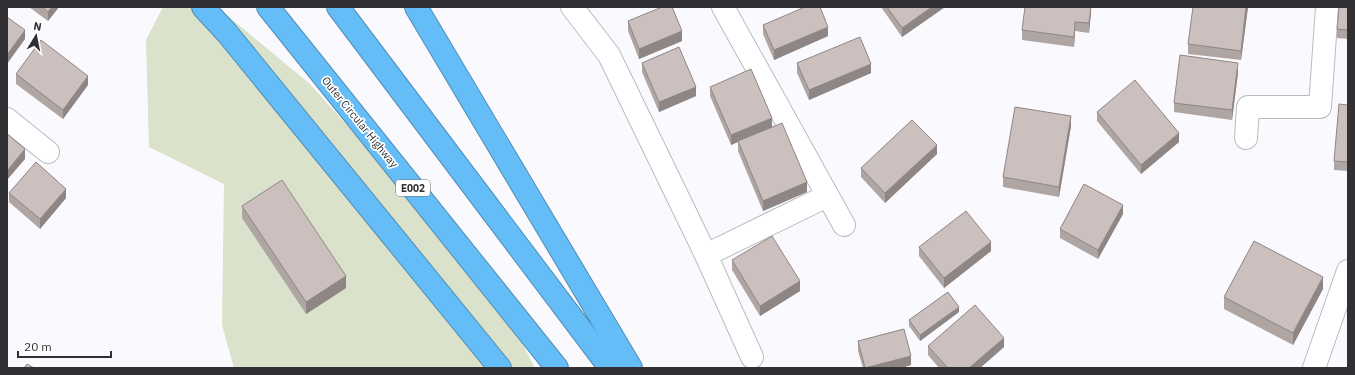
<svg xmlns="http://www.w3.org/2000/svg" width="1355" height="375" font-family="'IBM Plex Sans',sans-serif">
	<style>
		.green { fill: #dae2cb }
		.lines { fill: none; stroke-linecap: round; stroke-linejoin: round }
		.street-casing { stroke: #babac4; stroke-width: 24 }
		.highway-casing { stroke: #528cb3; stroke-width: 24 }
		.street { stroke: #fff; stroke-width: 22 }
		.highway { stroke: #64bdf7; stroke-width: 22 }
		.wall { fill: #afa5a3 }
		.shaded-wall { fill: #8e8685 }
		.building { fill: #cbc0be; stroke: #8e8685 }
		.labels { text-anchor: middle; stroke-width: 3.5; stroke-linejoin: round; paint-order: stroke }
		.shield { fill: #fff; stroke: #6f6f72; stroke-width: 1 }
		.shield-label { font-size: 10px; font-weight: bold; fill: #313135 }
		.street-label { font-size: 11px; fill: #313135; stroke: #fff }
	</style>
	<rect width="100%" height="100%" fill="#fafafe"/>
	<path class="green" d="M 163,7 L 217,7 L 310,84 L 496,292 L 535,368 L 234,368 L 222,325 L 224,184 L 149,147 L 146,40 Z"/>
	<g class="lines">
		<defs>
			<path id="street" d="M 572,7 L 609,55 L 706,255 L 752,357
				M 723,7 L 844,225
				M 7,119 L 48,152
				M 1246,138 L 1248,107 L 1320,107 L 1327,7
				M 706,255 L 827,196
				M 1314,368 L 1348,271"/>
			<path id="highway" d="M 203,7 L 227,33 L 500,368
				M 268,7 L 557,368
				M 338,7 L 610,368
				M 416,7 L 631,368"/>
		</defs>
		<use href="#street" class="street-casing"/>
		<use href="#highway" class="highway-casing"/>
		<use href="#street" class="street"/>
		<use href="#highway" class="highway"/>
	</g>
	<path class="wall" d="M 29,7 L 59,7 L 48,21 Z
		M 881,7 L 945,7 L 902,37 Z
		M 1091,7 L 1091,12 L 1089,33 L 1075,31 L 1074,47 L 1022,40 L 1022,30 Z
		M 1248,7 L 1241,60 L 1188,54 L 1188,44 Z
		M 1348,7 L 1348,39 L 1337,38 L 1337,29 Z
		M 628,21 L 682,41 L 639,59 L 628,31 Z
		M 763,25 L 828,36 L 774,60 L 763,34 Z
		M 642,63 L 696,96 L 659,112 L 642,72 Z
		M 797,63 L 871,73 L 809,100 L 797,73 Z
		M 1238,73 L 1232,120 L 1174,112 L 1174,103 Z
		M 16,74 L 88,85 L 63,119 L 16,84 Z
		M 710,87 L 772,127 L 807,192 L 763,211 L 738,151 L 738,142 L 731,145 L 710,96 Z
		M 1348,105 L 1348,171 L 1334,170 L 1334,161 Z
		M 1097,112 L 1179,142 L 1141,174 L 1097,121 Z
		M 1071,126 L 1059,197 L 1003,187 L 1003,177 Z
		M 937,154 L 885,203 L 861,177 L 861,168 Z
		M 9,193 L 66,198 L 40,229 L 9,202 Z
		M 242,206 L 346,288 L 306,314 L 242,218 Z
		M 1123,214 L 1098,259 L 1060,238 L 1060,229 Z
		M 919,247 L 991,251 L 944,288 L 919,256 Z
		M 732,260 L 800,291 L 760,316 L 732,270 Z
		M 1323,289 L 1293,345 L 1224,309 L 1224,297 Z
		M 959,312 L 920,341 L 909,326 L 909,320 Z
		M 858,341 L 911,365 L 901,368 L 863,368 L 858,351 Z
		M 928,346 L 1004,347 L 980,368 L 939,368 L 928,355 Z"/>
	<path class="shaded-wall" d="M 52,7 L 59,7 L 48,21 L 48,12 Z
		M 932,7 L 945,7 L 902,37 L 902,28 Z
		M 1091,7 L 1091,12 L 1089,33 L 1089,23 Z
		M 1246,7 L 1248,7 L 1241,60 L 1241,51 Z
		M 1075,22 L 1075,31 L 1074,47 L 1074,37 Z
		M 828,27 L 828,36 L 774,60 L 774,50 Z
		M 25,30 L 25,39 L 7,64 L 7,55 Z
		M 682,31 L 682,41 L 639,59 L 639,49 Z
		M 1238,63 L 1238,73 L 1232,120 L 1232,110 Z
		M 871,64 L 871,73 L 809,100 L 809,90 Z
		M 88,76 L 88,85 L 63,119 L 63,110 Z
		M 696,87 L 696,96 L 659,112 L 659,102 Z
		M 1071,116 L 1071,126 L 1059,197 L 1059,187 Z
		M 772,118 L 772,127 L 731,145 L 731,135 Z
		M 1179,133 L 1179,142 L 1141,174 L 1141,165 Z
		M 937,145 L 937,154 L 885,203 L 885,193 Z
		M 25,149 L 25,159 L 7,180 L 7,171 Z
		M 807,182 L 807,192 L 763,211 L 763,201 Z
		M 66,189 L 66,198 L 40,229 L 40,219 Z
		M 1123,205 L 1123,214 L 1098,259 L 1098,250 Z
		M 991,242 L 991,251 L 944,288 L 944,278 Z
		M 346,276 L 346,288 L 306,314 L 306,302 Z
		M 1323,277 L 1323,289 L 1293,345 L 1293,333 Z
		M 800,281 L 800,291 L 760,316 L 760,306 Z
		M 959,307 L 959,312 L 920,341 L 920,335 Z
		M 1004,338 L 1004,347 L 980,368 L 969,368 Z
		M 911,356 L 911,365 L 901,368 L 865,368 Z"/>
	<path class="building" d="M 42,7 L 52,7 L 48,12 Z
		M 662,7 L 672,7 L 682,31 L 639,49 L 628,21 Z
		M 805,7 L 820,7 L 828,27 L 774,50 L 763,25 Z
		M 887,7 L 932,7 L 902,28 Z
		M 1025,7 L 1091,7 L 1089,23 L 1075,22 L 1074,37 L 1022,30 Z
		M 1193,7 L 1246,7 L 1241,51 L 1188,44 Z
		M 1339,7 L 1348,7 L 1348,30 L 1337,29 Z
		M 7,17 L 25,30 L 7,55 Z
		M 860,37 L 871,64 L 809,90 L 797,63 Z
		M 41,40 L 88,76 L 63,110 L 16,74 Z
		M 679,47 L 696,87 L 659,102 L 642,63 Z
		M 1180,55 L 1238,63 L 1232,110 L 1174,103 Z
		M 751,69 L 772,118 L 731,135 L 710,87 Z
		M 1135,80 L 1179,133 L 1141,165 L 1097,112 Z
		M 1339,104 L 1348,105 L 1348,162 L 1334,161 Z
		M 1015,107 L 1071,116 L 1059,187 L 1003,177 Z
		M 912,120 L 937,145 L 885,193 L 861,168 Z
		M 782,123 L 807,182 L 763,201 L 738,141 Z
		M 7,134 L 25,149 L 7,171 Z
		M 36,162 L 66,189 L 40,219 L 9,193 Z
		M 282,180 L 346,276 L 306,302 L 242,206 Z
		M 1084,184 L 1123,205 L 1098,250 L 1060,229 Z
		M 966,211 L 991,242 L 944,278 L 919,247 Z
		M 772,236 L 800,281 L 760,306 L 732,260 Z
		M 1254,241 L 1323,277 L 1293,333 L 1224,297 Z
		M 948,292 L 959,307 L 920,335 L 909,320 Z
		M 975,305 L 1004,338 L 969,368 L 948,368 L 928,346 Z
		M 904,329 L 911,356 L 865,368 L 858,341 Z
		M 27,364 L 34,368 L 24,368 Z"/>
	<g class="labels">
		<rect class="shield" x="396" y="180" width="34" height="16" rx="3"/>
		<g class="shield-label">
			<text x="413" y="192">E002</text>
		</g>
		<g class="street-label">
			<text transform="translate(360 122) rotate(51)" y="4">Outer Circular Highway</text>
		</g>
	</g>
	<rect width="1355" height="375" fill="none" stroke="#313135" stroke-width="16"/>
	<g transform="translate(36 36) rotate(10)" stroke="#ffffff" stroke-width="3" paint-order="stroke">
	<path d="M0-3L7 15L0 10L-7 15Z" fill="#313135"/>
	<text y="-6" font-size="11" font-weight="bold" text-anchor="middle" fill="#313135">N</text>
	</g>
	<path d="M18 351v6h93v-6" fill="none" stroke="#313135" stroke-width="2"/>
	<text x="24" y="351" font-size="12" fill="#313135" stroke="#ffffff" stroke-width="3" paint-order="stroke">20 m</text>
</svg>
